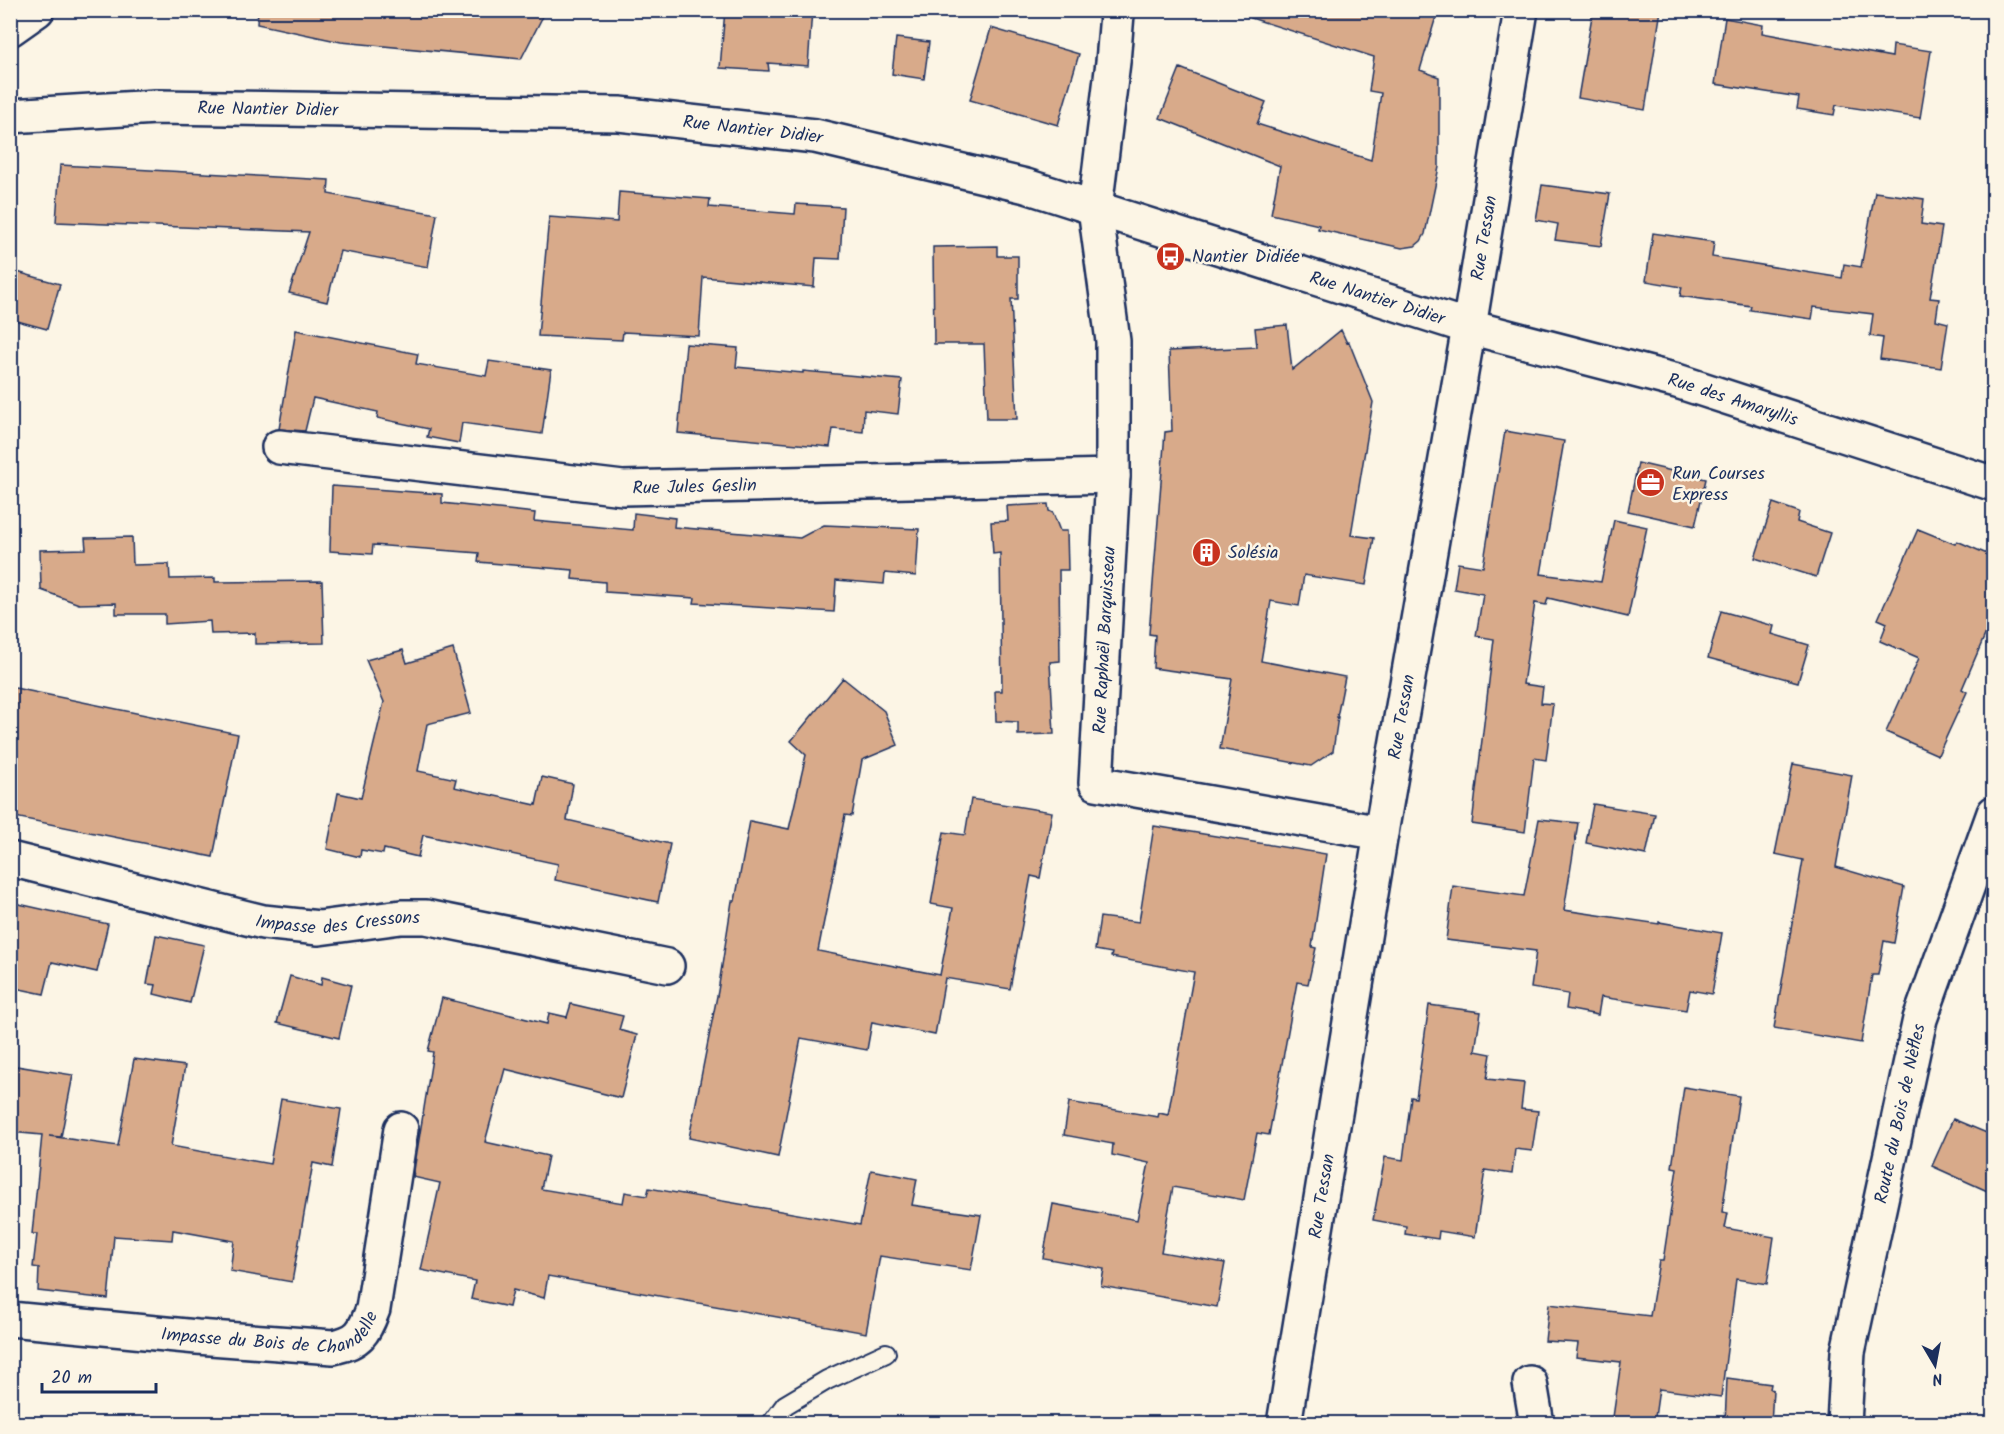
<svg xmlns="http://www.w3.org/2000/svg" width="2004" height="1434" font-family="Kalam,sans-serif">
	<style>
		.building { fill: #d8aa8a; stroke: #1b2f5e; stroke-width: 1.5 }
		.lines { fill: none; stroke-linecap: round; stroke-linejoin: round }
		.lane-casing { stroke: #1b2f5e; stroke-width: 22 }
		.street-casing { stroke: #1b2f5e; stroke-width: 38 }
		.secondary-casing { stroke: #1b2f5e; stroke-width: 38 }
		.lane { stroke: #fcf5e5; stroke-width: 18 }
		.street { stroke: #fcf5e5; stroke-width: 33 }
		.secondary { stroke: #fcf5e5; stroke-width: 33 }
		.labels { text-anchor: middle; stroke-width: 5; stroke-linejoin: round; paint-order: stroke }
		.street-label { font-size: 18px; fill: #1b2f5e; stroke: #fcf5e5 }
		.poi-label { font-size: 18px; fill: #1b2f5e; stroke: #fcf5e5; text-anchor: start }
	</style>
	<rect width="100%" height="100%" fill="#fcf5e5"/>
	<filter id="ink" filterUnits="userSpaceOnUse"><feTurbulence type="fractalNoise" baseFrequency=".0167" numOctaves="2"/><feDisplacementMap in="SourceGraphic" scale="12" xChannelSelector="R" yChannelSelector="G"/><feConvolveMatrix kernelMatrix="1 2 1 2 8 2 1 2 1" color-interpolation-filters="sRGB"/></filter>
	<g filter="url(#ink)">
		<path class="building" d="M 258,10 L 546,10 L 521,59 L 341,42 L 257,24 Z
			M 725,10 L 812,10 L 808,66 L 768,63 L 769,71 L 720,68 Z
			M 1252,10 L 1438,10 L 1420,70 L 1439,77 L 1439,167 L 1425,234 L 1421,241 L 1415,246 L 1402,248 L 1318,229 L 1319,225 L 1271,214 L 1280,166 L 1160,118 L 1180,68 L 1266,102 L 1257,124 L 1371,160 L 1381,93 L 1369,91 L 1374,57 L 1251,18 Z
			M 1593,10 L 1661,10 L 1645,110 L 1578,98 Z
			M 1725,18 L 1763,25 L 1762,33 L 1892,57 L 1893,45 L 1931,51 L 1920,118 L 1836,105 L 1834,115 L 1816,112 L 1797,109 L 1799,97 L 1715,84 Z
			M 991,28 L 1079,54 L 1058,125 L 970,100 Z
			M 896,38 L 929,42 L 924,79 L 892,74 Z
			M 60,165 L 329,180 L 328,194 L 437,214 L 428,267 L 340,251 L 327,302 L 289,293 L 309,232 L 56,222 Z
			M 1542,185 L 1610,194 L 1601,246 L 1555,240 L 1558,224 L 1536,220 Z
			M 619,192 L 710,199 L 709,207 L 795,214 L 796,204 L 843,207 L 840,259 L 816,258 L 814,287 L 703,277 L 699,336 L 623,332 L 622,340 L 538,336 L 549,217 L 617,222 Z
			M 1875,192 L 1924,199 L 1921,224 L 1942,227 L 1930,298 L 1939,299 L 1936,320 L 1948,323 L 1941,368 L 1880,359 L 1883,338 L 1870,336 L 1873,314 L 1814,307 L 1812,319 L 1750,310 L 1751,306 L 1680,296 L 1682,287 L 1646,281 L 1653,233 L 1714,242 L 1712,257 L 1842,278 L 1844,264 L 1861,267 Z
			M 997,246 L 997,256 L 1018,256 L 1018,299 L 1011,299 L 1017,419 L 987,419 L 984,344 L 934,344 L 933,247 Z
			M 10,270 L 60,284 L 47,329 L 10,319 Z
			M 1287,325 L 1292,370 L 1341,330 L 1347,343 L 1349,342 L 1373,402 L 1351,535 L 1374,538 L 1366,585 L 1304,575 L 1299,606 L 1271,601 L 1261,661 L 1345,677 L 1337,717 L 1338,717 L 1333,751 L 1311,766 L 1220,749 L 1232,679 L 1153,668 L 1155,635 L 1149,634 L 1165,432 L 1172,431 L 1169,351 L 1257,347 L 1255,328 Z
			M 296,330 L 418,354 L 416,364 L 486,376 L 489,361 L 551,370 L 542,434 L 462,423 L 459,443 L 427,437 L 429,429 L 377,418 L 378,412 L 313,398 L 305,431 L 279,429 Z
			M 686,344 L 738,348 L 736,367 L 803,373 L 803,371 L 902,380 L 898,414 L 864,410 L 863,432 L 833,429 L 830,447 L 678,433 Z
			M 1505,431 L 1564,441 L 1541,574 L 1601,582 L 1614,520 L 1647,527 L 1628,617 L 1548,598 L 1546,605 L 1535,603 L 1523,684 L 1543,687 L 1541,703 L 1553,704 L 1546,760 L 1534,758 L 1525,832 L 1472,824 L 1494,639 L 1476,636 L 1483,594 L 1454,589 L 1458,563 L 1483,567 Z
			M 1638,463 L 1706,479 L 1695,526 L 1628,511 Z
			M 332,486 L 442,494 L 442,503 L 535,513 L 534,521 L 633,530 L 634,513 L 675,518 L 674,527 L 800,538 L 824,525 L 919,529 L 916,576 L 885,573 L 884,584 L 836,580 L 834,612 L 694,603 L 695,598 L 605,592 L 605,582 L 572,579 L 573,570 L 478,562 L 479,553 L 373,545 L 372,554 L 330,551 Z
			M 1773,503 L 1799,512 L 1797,522 L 1830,533 L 1816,577 L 1755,558 Z
			M 1048,504 L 1049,511 L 1053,513 L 1060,531 L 1067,531 L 1068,570 L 1059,570 L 1060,661 L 1050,662 L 1054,734 L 1018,735 L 1018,722 L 996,721 L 995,691 L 1002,691 L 1000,553 L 993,554 L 991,522 L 1008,521 L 1007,506 Z
			M 1918,529 L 1955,544 L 1957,541 L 1994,557 L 1994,614 L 1962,689 L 1967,692 L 1938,755 L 1886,732 L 1919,658 L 1880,641 L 1887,623 L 1878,619 Z
			M 132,537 L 133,565 L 169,564 L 170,579 L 215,578 L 215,582 L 322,581 L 324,643 L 255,644 L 255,633 L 211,634 L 210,621 L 165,624 L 165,614 L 116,614 L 116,603 L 79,604 L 41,590 L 40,550 L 86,549 L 85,538 Z
			M 1721,611 L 1774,626 L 1772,634 L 1809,645 L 1798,682 L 1708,658 Z
			M 453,649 L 471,713 L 427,724 L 418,771 L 456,779 L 454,787 L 536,805 L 542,777 L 573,784 L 567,820 L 670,844 L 658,902 L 555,880 L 558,864 L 423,835 L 418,857 L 384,849 L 383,854 L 361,850 L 360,857 L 327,849 L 338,793 L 361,798 L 384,702 L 366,660 L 403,650 L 407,663 Z
			M 843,678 L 884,711 L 898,745 L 862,760 L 852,816 L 845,815 L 818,951 L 940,975 L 953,908 L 931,904 L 944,832 L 965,835 L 971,799 L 1052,812 L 1040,878 L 1031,876 L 1010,989 L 945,978 L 935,1035 L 872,1022 L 867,1050 L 801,1038 L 778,1157 L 689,1138 L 718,991 L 732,901 L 735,901 L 750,821 L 789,829 L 806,755 L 791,741 Z
			M 10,687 L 238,734 L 213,857 L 10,816 Z
			M 1793,764 L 1852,775 L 1836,867 L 1904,887 L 1894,943 L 1884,941 L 1878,975 L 1872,975 L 1861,1043 L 1774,1028 L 1803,860 L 1775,854 Z
			M 1593,804 L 1655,814 L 1646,855 L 1586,843 Z
			M 1539,819 L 1578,823 L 1564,910 L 1659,924 L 1659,922 L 1722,933 L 1712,994 L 1690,990 L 1686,1010 L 1601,997 L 1598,1015 L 1566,1009 L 1568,994 L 1531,988 L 1536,951 L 1446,940 L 1453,886 L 1524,896 Z
			M 1154,826 L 1326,854 L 1312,947 L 1316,948 L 1308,984 L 1297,982 L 1269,1135 L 1257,1133 L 1244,1200 L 1173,1187 L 1161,1252 L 1225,1263 L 1217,1307 L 1101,1286 L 1104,1269 L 1043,1258 L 1053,1204 L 1137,1220 L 1149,1163 L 1112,1155 L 1113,1144 L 1064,1135 L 1069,1102 L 1158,1117 L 1159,1113 L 1168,1115 L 1194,972 L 1111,957 L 1112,953 L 1095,950 L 1100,917 L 1139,922 Z
			M 10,902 L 108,924 L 97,972 L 52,962 L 44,994 L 10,987 Z
			M 156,935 L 204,945 L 190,1003 L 154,994 L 156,985 L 147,984 Z
			M 290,976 L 321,985 L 322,977 L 351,985 L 339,1038 L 277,1023 Z
			M 442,998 L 547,1024 L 549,1013 L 567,1017 L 571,1004 L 623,1016 L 619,1030 L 637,1035 L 621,1098 L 505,1069 L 485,1142 L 548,1156 L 541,1189 L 623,1203 L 625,1192 L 647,1196 L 649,1188 L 860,1225 L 871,1170 L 887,1173 L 917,1179 L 912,1205 L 981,1215 L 971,1270 L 880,1256 L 866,1333 L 548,1276 L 544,1298 L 513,1290 L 509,1307 L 471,1299 L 475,1281 L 421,1270 L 440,1183 L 413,1177 L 433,1052 L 428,1051 Z
			M 1429,1005 L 1481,1012 L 1475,1051 L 1491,1054 L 1487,1079 L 1524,1083 L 1521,1109 L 1538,1111 L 1532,1151 L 1515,1149 L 1512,1174 L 1485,1170 L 1475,1237 L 1439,1231 L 1438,1239 L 1405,1234 L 1406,1226 L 1373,1220 L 1385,1157 L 1403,1160 L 1411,1097 L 1416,1098 Z
			M 134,1059 L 185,1066 L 171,1146 L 270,1164 L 281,1099 L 341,1109 L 332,1167 L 313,1163 L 292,1282 L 230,1271 L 234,1241 L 173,1230 L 172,1240 L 114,1236 L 108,1299 L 38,1291 L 39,1268 L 33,1267 L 37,1234 L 32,1234 L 42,1135 L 10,1132 L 10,1065 L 73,1075 L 61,1137 L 49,1136 L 118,1146 Z
			M 1684,1087 L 1739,1096 L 1722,1212 L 1728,1213 L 1725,1228 L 1774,1237 L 1767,1284 L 1736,1279 L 1721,1397 L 1659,1389 L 1654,1424 L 1612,1424 L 1621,1362 L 1576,1357 L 1578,1343 L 1545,1341 L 1549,1304 L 1650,1316 L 1659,1261 L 1663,1261 L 1677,1168 L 1672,1167 Z
			M 1953,1119 L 1994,1136 L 1994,1194 L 1932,1166 Z
			M 1727,1378 L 1771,1384 L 1770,1389 L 1773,1390 L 1771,1424 L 1725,1424 Z"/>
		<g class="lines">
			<defs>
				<path id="lane" d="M 771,1424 L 785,1405 L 827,1380 L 886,1353"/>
				<g id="street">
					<path d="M 1114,10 L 1117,14 L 1113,62 L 1095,208 L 1113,341 L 1113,476 L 1096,783 L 1381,833"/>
					<path id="s1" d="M 10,116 L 156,107 L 619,114 L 815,136 L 1026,186 L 1469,327 L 1677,381 L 1994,484"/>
					<path id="s2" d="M 279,447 L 623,488 L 1113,476"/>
					<path id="s3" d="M 10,859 L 263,922 L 319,928 L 401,917 L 426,917 L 667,966"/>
					<path id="s4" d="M 10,1319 L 197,1337 L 333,1347 C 359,1342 364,1333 373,1309 L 401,1129"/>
					<path d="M 1530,1383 L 1537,1424"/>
					<path id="s5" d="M 1284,1424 L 1381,833 L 1469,327 L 1521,10"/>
					<path id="s6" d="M 1844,1424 L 1848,1352 L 1920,1019 L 1994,813"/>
				</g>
				<path id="secondary" d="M 10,29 L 37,10"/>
			</defs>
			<use href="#lane" class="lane-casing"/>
			<use href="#street" class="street-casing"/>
			<use href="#secondary" class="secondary-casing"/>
			<use href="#lane" class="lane"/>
			<use href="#street" class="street"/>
			<use href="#secondary" class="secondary"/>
		</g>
	</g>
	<defs>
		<symbol id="bus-disc" viewBox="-11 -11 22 22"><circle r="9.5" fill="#c8321e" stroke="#fcf5e5"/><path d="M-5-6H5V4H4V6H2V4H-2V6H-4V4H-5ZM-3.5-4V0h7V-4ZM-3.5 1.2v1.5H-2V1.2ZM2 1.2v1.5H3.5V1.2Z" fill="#fff"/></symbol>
		<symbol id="office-disc" viewBox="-11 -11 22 22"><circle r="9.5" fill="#c8321e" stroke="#fcf5e5"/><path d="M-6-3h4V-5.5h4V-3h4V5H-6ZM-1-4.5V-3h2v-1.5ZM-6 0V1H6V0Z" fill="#fff"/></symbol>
		<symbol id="building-disc" viewBox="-11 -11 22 22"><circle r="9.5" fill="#c8321e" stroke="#fcf5e5"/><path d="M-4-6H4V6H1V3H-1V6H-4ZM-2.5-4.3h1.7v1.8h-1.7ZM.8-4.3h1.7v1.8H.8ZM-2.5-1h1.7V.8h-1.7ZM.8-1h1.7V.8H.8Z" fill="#fff"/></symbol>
	</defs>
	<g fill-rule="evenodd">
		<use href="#bus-disc" x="1154" y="240" width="33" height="33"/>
		<use href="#office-disc" x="1634" y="466" width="33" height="33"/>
		<use href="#building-disc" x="1190" y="536" width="33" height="33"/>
	</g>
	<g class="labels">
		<g class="street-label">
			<text dy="6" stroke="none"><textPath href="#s1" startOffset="258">Rue Nantier Didier</textPath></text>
			<text dy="6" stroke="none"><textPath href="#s1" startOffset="744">Rue Nantier Didier</textPath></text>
			<text dy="6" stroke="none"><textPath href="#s5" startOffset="1203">Rue Tessan</textPath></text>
			<text dy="6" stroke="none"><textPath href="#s1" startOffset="1392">Rue Nantier Didier</textPath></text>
			<text dy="6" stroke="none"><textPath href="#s1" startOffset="1762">Rue des Amaryllis</textPath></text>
			<text dy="6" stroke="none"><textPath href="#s2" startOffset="418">Rue Jules Geslin</textPath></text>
			<text transform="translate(1104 640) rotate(-87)" y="6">Rue Raphaël Barquisseau</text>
			<text dy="6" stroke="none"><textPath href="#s5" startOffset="717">Rue Tessan</textPath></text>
			<text dy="6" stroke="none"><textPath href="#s3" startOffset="336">Impasse des Cressons</textPath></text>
			<text dy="6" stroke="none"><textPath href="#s6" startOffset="316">Route du Bois de Nèfles</textPath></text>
			<text dy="6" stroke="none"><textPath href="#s5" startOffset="231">Rue Tessan</textPath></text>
			<text dy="6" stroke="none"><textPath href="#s4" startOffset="266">Impasse du Bois de Chandelle</textPath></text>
		</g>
		<g class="poi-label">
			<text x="1192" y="262">Nantier Didiée</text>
			<text x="1672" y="479">Run Courses<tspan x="1672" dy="21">Express</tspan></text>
			<text x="1228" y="558">Solésia</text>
		</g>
	</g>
	<rect width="2004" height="1434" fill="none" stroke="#fcf5e5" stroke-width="36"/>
	<rect x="18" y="18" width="1968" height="1398" fill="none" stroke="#1b2f5e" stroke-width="2" filter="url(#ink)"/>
	<g transform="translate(1935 1365) rotate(170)" stroke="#fcf5e5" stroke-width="4.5" paint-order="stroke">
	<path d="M0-4.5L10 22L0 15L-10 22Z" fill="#1b2f5e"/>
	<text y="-9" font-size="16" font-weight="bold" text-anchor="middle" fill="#1b2f5e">N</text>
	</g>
	<path d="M42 1383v9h114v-9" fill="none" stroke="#1b2f5e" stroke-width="3"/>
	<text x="51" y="1383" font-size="18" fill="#1b2f5e" stroke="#fcf5e5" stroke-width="4.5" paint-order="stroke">20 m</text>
</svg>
